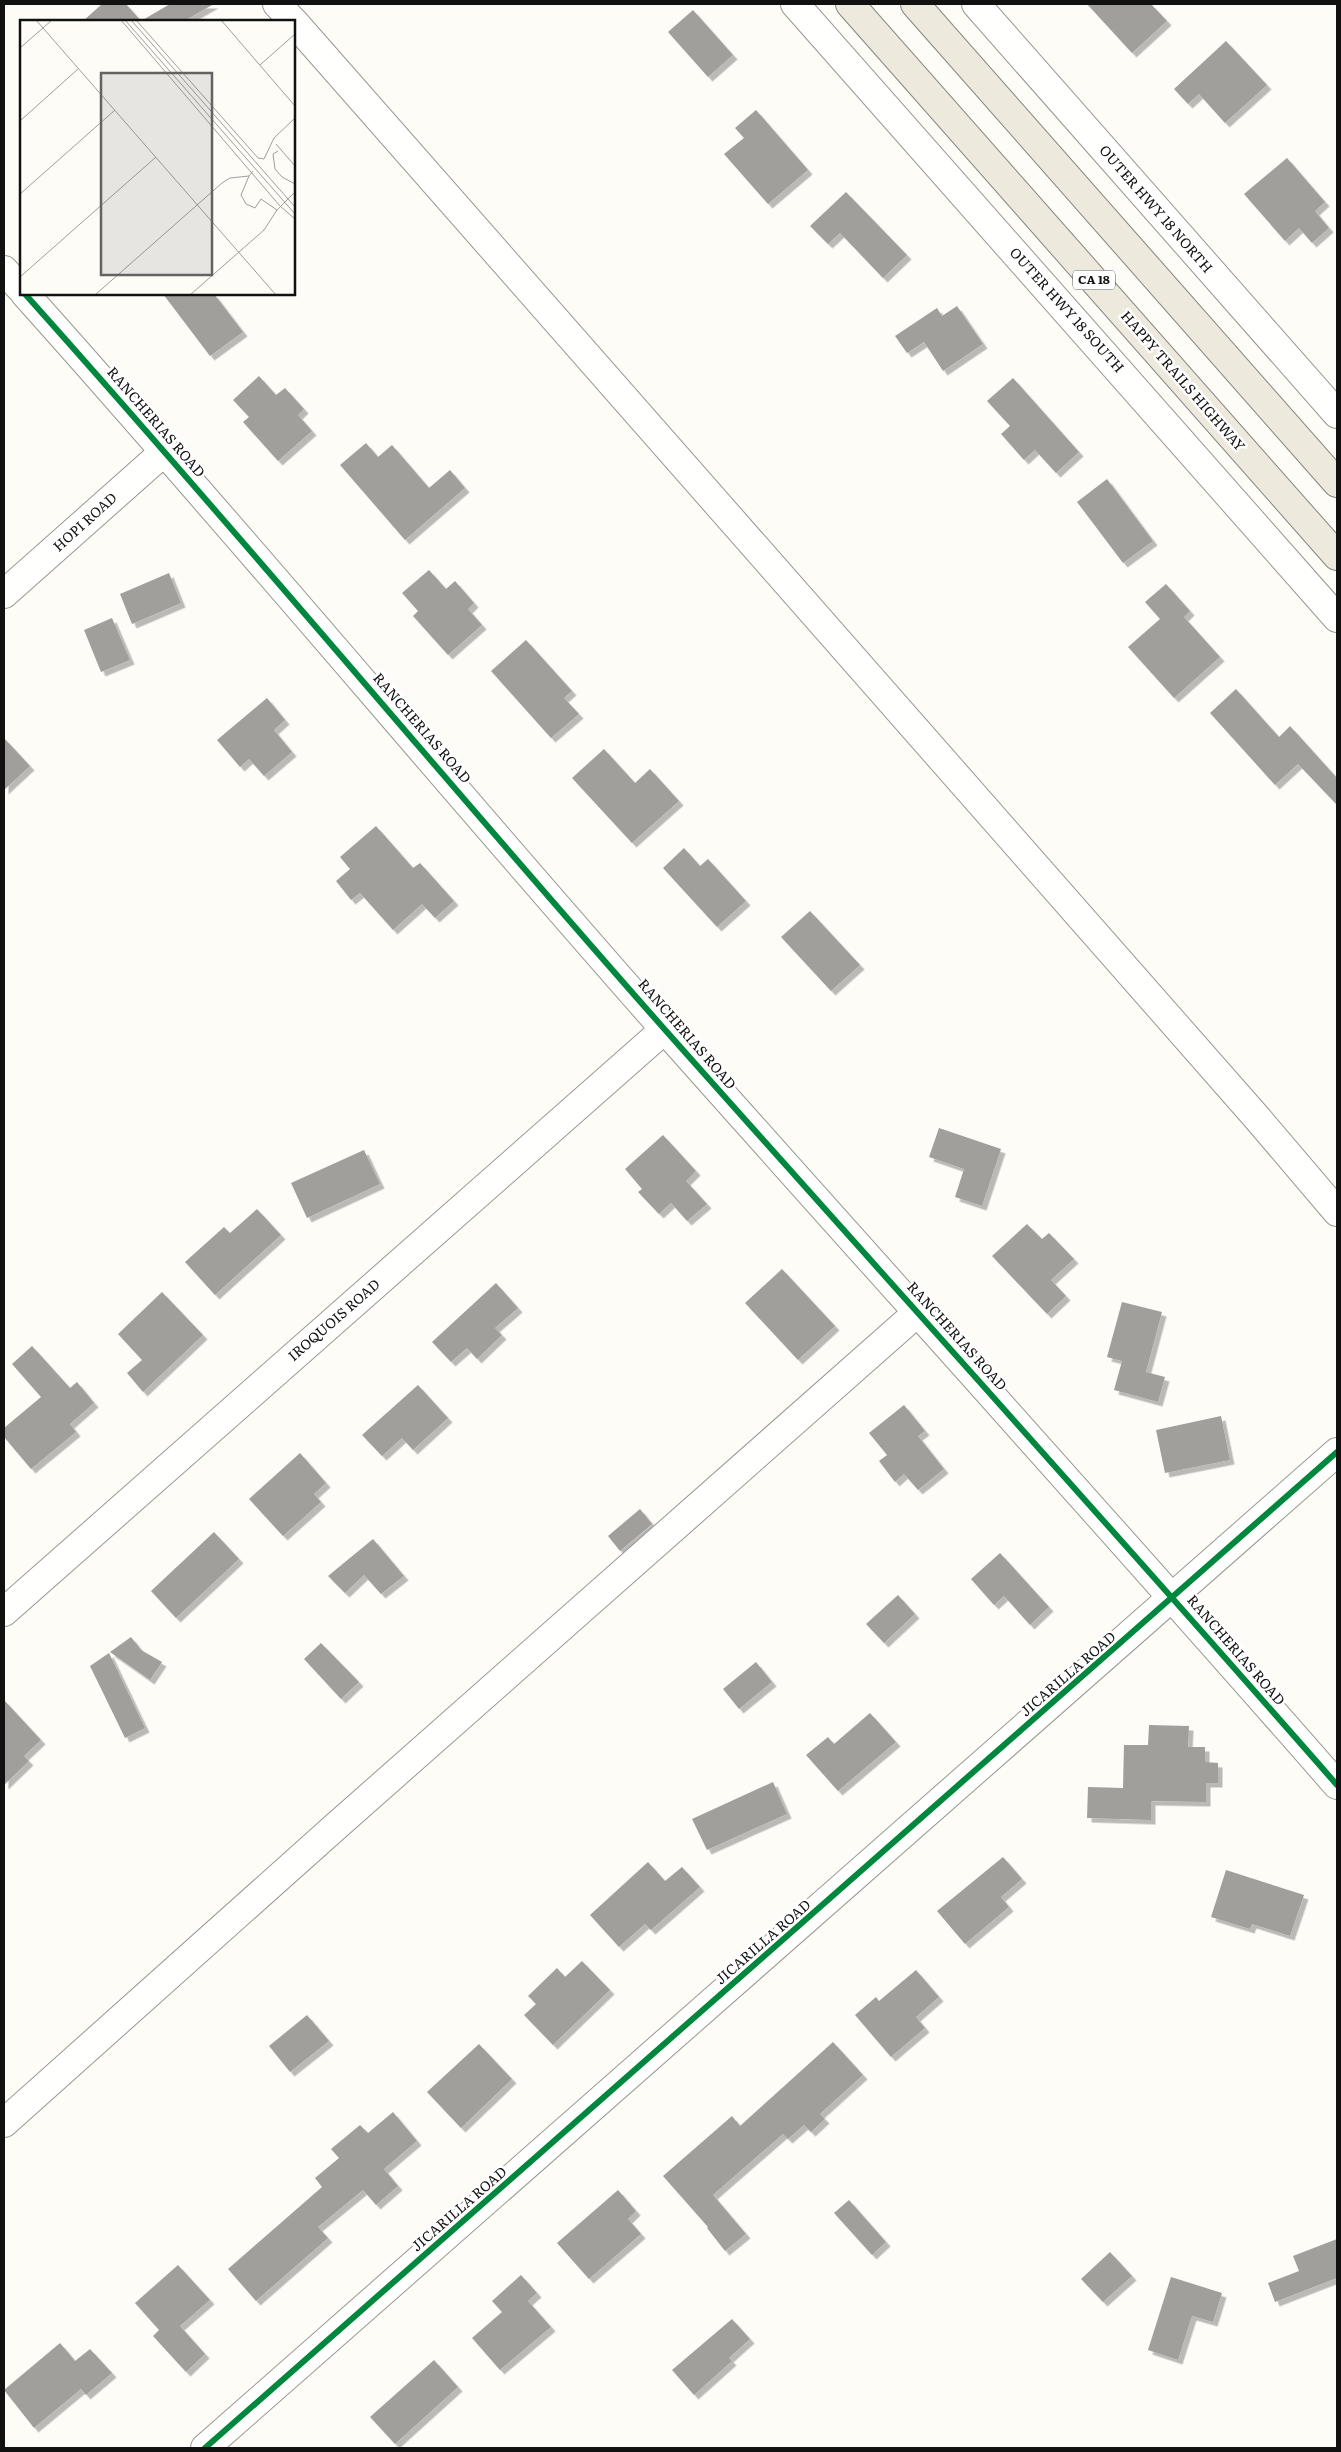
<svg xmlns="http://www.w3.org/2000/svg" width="1341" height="2452" font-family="Literata,serif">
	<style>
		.building { fill: #a19f9c; filter: url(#shadow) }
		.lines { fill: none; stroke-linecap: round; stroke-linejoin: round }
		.minor-casing { stroke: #979795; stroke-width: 30 }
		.major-casing { stroke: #858482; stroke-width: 30 }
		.minor { stroke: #fffffe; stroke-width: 28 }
		.major { stroke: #ede9dc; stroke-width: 28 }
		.cycleway-casing { stroke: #fff; stroke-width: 9 }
		.cycleway { stroke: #00873e; stroke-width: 6 }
		.labels { text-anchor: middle; stroke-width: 5; stroke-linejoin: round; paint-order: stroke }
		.shield { fill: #fff; stroke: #585858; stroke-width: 1 }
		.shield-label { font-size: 12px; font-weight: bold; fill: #111 }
		.street-label { font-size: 14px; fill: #111; stroke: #fff }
		.inset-road { fill: none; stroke: #9f9e9b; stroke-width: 1 }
		.view { fill: #646362; fill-opacity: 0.15; stroke: #646362; stroke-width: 2.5 }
		.inset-edge { fill: none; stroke: #111; stroke-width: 2.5 }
	</style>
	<defs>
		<filter id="shadow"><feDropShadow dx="4.5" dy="4.5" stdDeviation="0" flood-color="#0004"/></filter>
	</defs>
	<rect width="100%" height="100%" fill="#fdfcf7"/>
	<path class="building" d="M 102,4 L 126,4 L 141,21 L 170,4 L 214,4 L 184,21 L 83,21 Z
		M 1087,4 L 1151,4 L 1167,21 L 1132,53 Z
		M 693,10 L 733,55 L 708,77 L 668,32 Z
		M 1226,41 L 1267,85 L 1225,123 L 1199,94 L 1188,104 L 1174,89 Z
		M 756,110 L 808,170 L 768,204 L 724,154 L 744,138 L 735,128 Z
		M 1287,158 L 1325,202 L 1315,211 L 1329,228 L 1312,243 L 1299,228 L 1285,241 L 1244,194 Z
		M 846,192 L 907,255 L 883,278 L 840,233 L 828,244 L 810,226 Z
		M 163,294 L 214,294 L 243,332 L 210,356 Z
		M 957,306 L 983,344 L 943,371 L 924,342 L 907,353 L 895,336 L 937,308 L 942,316 Z
		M 259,376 L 276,395 L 285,388 L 304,409 L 298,415 L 312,431 L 278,461 L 243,422 L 249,417 L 233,400 Z
		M 1013,378 L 1079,452 L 1056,473 L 1035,450 L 1024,460 L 1001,434 L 1010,426 L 987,401 Z
		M 366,443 L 378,457 L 392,445 L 429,488 L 450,470 L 465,488 L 405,540 L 340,465 Z
		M 1107,479 L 1153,541 L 1123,563 L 1077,502 Z
		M 429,570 L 446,589 L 455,581 L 474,603 L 468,609 L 482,625 L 448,655 L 413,616 L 418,611 L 402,593 Z
		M 169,573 L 181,603 L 132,624 L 120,594 Z
		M 1166,584 L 1190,611 L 1184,617 L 1220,657 L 1174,698 L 1128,647 L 1160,619 L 1145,602 Z
		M 112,618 L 130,660 L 101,672 L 84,630 Z
		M 526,640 L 572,691 L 564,698 L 579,714 L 551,738 L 491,671 Z
		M 1236,689 L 1279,737 L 1290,726 L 1337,778 L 1337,805 L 1298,764 L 1275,785 L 1210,713 Z
		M 267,698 L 285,720 L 274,730 L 292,752 L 264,776 L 249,759 L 240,767 L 217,740 Z
		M 4,738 L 30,766 L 4,790 Z
		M 604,749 L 635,783 L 650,769 L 679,801 L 632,843 L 572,778 Z
		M 376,826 L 413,868 L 420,863 L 454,901 L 435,918 L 422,904 L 393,930 L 360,893 L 351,900 L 336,881 L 350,869 L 340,857 Z
		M 684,848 L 700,866 L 708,859 L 746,901 L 717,927 L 663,868 Z
		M 810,911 L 860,965 L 831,991 L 781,937 Z
		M 939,1128 L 1001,1149 L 982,1206 L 955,1197 L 964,1169 L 929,1157 Z
		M 663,1135 L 696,1171 L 686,1181 L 707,1204 L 687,1221 L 671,1203 L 659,1214 L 638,1192 L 642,1189 L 625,1169 Z
		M 364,1150 L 380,1184 L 307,1218 L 291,1183 Z
		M 257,1209 L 281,1235 L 215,1295 L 185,1262 L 224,1227 L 230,1233 Z
		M 1027,1224 L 1042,1239 L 1049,1233 L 1074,1259 L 1051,1280 L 1066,1296 L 1047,1314 L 992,1256 Z
		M 782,1269 L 835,1326 L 798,1360 L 745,1303 Z
		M 496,1283 L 518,1308 L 495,1328 L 502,1335 L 477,1359 L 467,1348 L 451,1362 L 432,1342 Z
		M 162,1292 L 203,1335 L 143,1392 L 127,1373 L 142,1360 L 118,1334 Z
		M 1122,1302 L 1162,1312 L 1146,1372 L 1165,1377 L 1158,1402 L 1114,1390 L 1122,1361 L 1107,1357 Z
		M 32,1346 L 70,1388 L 77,1382 L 94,1403 L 70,1424 L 76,1432 L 31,1469 L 4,1437 L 4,1428 L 41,1397 L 12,1364 Z
		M 418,1385 L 448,1418 L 413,1450 L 402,1438 L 382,1456 L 362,1435 Z
		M 904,1405 L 925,1431 L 918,1436 L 944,1469 L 918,1490 L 904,1474 L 895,1482 L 879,1461 L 887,1455 L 869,1433 Z
		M 1221,1416 L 1230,1460 L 1165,1473 L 1156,1430 Z
		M 300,1453 L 326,1483 L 314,1494 L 321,1502 L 283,1536 L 249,1499 Z
		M 640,1509 L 652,1524 L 620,1551 L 608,1536 Z
		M 214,1532 L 239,1559 L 176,1618 L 151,1591 Z
		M 373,1539 L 404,1576 L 381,1594 L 364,1575 L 345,1593 L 328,1576 Z
		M 1000,1553 L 1049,1607 L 1030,1625 L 1004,1596 L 994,1605 L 971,1579 Z
		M 898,1595 L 915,1614 L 884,1643 L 866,1624 Z
		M 131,1637 L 141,1650 L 162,1662 L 150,1680 L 110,1652 Z
		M 321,1643 L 359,1682 L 341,1699 L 304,1659 Z
		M 109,1653 L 145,1728 L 125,1738 L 90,1666 Z
		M 756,1662 L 772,1682 L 739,1709 L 723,1689 Z
		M 4,1700 L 41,1740 L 24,1756 L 29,1761 L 4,1785 Z
		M 870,1713 L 896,1742 L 838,1791 L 806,1755 L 828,1737 L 834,1744 Z
		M 1149,1725 L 1189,1726 L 1188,1747 L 1205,1747 L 1205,1762 L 1218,1763 L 1218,1783 L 1206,1783 L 1206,1802 L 1151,1801 L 1151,1820 L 1087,1818 L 1088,1787 L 1123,1788 L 1124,1745 L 1148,1745 Z
		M 773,1782 L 787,1814 L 707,1850 L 692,1819 Z
		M 1003,1857 L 1022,1879 L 1001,1897 L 1009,1907 L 965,1944 L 937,1911 Z
		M 648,1862 L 665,1881 L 682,1867 L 700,1887 L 651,1930 L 645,1924 L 619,1947 L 590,1915 Z
		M 1226,1870 L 1304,1895 L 1290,1936 L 1252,1924 L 1250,1929 L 1211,1917 Z
		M 582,1961 L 610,1990 L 553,2045 L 524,2015 L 536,2004 L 528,1996 L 557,1968 L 565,1977 Z
		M 916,1970 L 939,1997 L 916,2017 L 925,2028 L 891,2057 L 855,2015 L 876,1997 L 879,2001 Z
		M 307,2015 L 329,2041 L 290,2072 L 269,2046 Z
		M 833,2042 L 863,2075 L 820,2114 L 825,2119 L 811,2132 L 804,2125 L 788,2139 L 783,2134 L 713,2195 L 746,2234 L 725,2251 L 707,2228 L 708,2227 L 663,2176 L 732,2116 L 740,2126 Z
		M 479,2044 L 512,2079 L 461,2128 L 427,2092 Z
		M 393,2112 L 417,2141 L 384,2169 L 398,2186 L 376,2205 L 363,2190 L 318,2227 L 328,2238 L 256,2301 L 228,2269 L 322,2187 L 315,2178 L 339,2158 L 331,2149 L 360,2125 L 368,2133 Z
		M 618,2190 L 636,2211 L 628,2219 L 641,2234 L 589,2279 L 557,2243 Z
		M 849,2200 L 886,2242 L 872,2255 L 834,2213 Z
		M 1337,2239 L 1337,2278 L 1275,2302 L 1268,2283 L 1299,2271 L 1293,2256 Z
		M 1110,2252 L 1132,2276 L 1103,2302 L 1081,2279 Z
		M 178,2265 L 210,2300 L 180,2326 L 205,2354 L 186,2372 L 153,2336 L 159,2330 L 135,2303 Z
		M 521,2275 L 537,2293 L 528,2301 L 551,2327 L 500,2370 L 472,2338 L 502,2312 L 492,2301 Z
		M 1171,2277 L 1222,2293 L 1213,2322 L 1192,2316 L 1178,2360 L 1148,2350 Z
		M 732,2319 L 750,2339 L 729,2358 L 732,2361 L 694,2395 L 672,2370 Z
		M 60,2343 L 75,2361 L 90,2349 L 112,2373 L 86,2395 L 81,2389 L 34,2428 L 4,2390 Z
		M 434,2360 L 458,2387 L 395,2444 L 370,2417 Z"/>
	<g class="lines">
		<defs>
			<path id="minor" d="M 277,4 L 293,21
				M 795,4 L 1337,618
				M 976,4 L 1337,414
				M 294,22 L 1258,1119 L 1337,1212
				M 4,270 L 21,289
				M 25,294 C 243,537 451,788 667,1032 C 890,1283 1116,1532 1337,1785
				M 4,594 L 165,451
				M 4,1612 L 665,1029
				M 4,2123 L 334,1828 L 918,1312
				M 205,2448 L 1337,1452"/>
			<path id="major" d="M 850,4 L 1337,556
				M 915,4 L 1337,483"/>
		</defs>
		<use href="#minor" class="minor-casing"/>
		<use href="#major" class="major-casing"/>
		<use href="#minor" class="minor"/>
		<use href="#major" class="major"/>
		<defs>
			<path id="cycleway" d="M 25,294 C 243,537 451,788 667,1032 C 890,1283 1116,1532 1337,1785
				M 205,2448 L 1337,1452"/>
		</defs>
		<use href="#cycleway" class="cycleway-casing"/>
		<use href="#cycleway" class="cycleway"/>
	</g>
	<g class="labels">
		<rect class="shield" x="1073" y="270.5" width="42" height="19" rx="4"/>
		<g class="shield-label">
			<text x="1094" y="284">CA 18</text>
		</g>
		<g class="street-label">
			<text transform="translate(1156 209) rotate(49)" y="5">OUTER HWY 18 NORTH</text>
			<text transform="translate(1067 310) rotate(48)" y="5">OUTER HWY 18 SOUTH</text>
			<text transform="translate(1183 381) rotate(49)" y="5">HAPPY TRAILS HIGHWAY</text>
			<text transform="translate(156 422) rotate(49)" y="5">RANCHERIAS ROAD</text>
			<text transform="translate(85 522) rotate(-42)" y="5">HOPI ROAD</text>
			<text transform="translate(422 728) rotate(49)" y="5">RANCHERIAS ROAD</text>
			<text transform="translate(687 1034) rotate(49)" y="5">RANCHERIAS ROAD</text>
			<text transform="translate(334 1320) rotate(-41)" y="5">IROQUOIS ROAD</text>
			<text transform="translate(957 1336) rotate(48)" y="5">RANCHERIAS ROAD</text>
			<text transform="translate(1236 1650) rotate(49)" y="5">RANCHERIAS ROAD</text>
			<text transform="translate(1068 1674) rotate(-41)" y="5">JICARILLA ROAD</text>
			<text transform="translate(763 1942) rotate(-41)" y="5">JICARILLA ROAD</text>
			<text transform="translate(459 2209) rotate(-41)" y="5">JICARILLA ROAD</text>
		</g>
	</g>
	<g transform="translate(20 20)">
		<rect width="275" height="275" fill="#fdfcf7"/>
		<path class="inset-road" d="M 16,0 L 256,275M 101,0 L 260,186 L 275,199M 105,0 L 275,194M 111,0 L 275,187M 116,0 L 238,138 L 244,139 L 254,118 L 275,98M 201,0 L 275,86M 0,28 L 32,0M 240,45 L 275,14M 0,101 L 58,49M 256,124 L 275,146M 258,131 L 253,134 L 255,149 L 262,157 L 275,164M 229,156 L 221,175 L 226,184 L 235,188 L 241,179 L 257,190M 0,174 L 95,90M 0,257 L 136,137M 75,275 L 202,163 L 210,158 L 229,156 L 233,151M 170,275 L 244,210 L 257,190 L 275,172"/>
		<path class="view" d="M 81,53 L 192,53 L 192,255 L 81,255 Z"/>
		<rect width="275" height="275" class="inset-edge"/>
	</g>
	<rect width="1341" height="2452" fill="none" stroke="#111111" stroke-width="10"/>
</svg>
